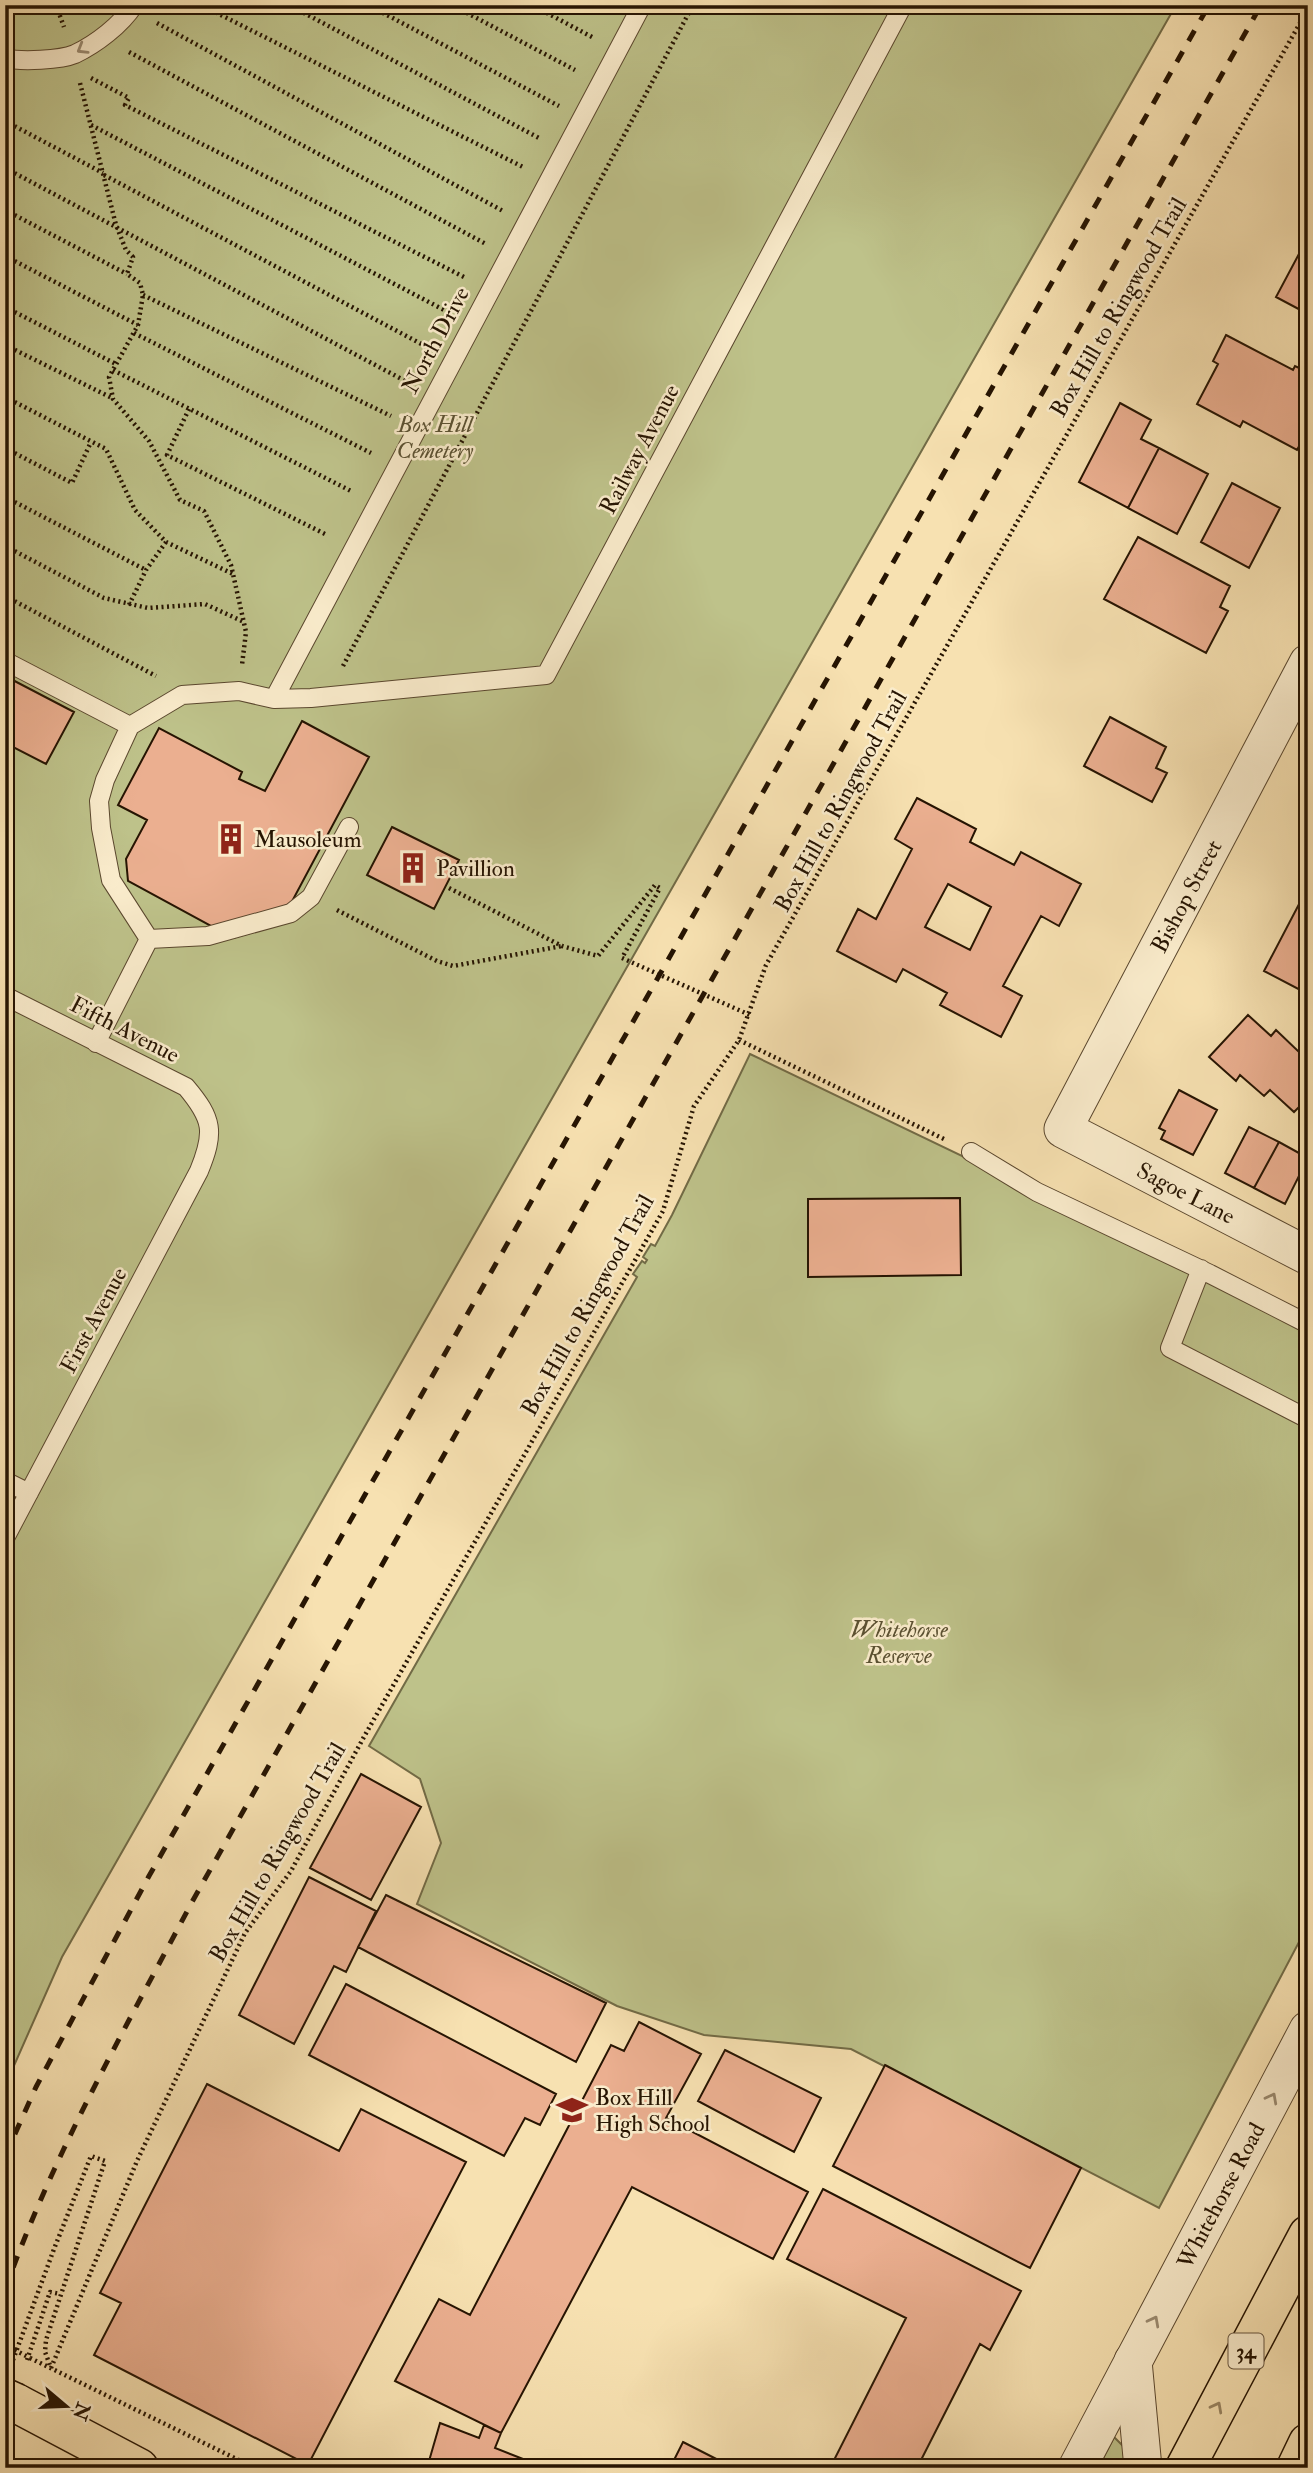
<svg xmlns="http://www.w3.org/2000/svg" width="1313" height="2473" font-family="'IM FELL Double Pica',serif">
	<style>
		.green { fill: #bec28a; stroke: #726b46; stroke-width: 2 }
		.building { fill: #ebaf90; stroke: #261402; stroke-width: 2; fill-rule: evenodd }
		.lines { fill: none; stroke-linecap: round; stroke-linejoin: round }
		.service-casing { stroke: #5a472e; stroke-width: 20 }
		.minor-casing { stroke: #5a472e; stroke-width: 39 }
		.primary-casing { stroke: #261402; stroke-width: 41 }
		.path { stroke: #261402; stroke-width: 4.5; stroke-dasharray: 2 3.5; stroke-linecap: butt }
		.service { stroke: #faeccc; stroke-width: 18 }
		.minor { stroke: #faeccc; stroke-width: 37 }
		.primary { stroke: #f7e1b1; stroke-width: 38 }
		.rail { stroke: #261402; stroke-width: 5; stroke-dasharray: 12 12; stroke-linecap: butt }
		.primary-bridge-casing { stroke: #261402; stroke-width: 41; stroke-linecap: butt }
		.path-bridge { stroke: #261402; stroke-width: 4.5; stroke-dasharray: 2 3.5; stroke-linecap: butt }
		.primary-bridge { stroke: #f7e1b1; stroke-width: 38 }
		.oneway { stroke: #9b8b71 }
		.oneway2 { stroke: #998562 }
		.labels { text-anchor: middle; stroke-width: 5; stroke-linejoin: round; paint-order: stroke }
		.shield { fill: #faeccc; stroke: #66553f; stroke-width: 2 }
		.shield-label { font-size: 21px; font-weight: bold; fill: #261402 }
		.street-label { font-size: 23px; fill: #261402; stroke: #faeccc }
		.park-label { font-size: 23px; font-style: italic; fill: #5b5132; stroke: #faeccc }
		.poi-label { font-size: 23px; fill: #261402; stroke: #faeccc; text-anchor: start }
	</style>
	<rect width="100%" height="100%" fill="#f7e1b1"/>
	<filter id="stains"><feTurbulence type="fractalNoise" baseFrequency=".00286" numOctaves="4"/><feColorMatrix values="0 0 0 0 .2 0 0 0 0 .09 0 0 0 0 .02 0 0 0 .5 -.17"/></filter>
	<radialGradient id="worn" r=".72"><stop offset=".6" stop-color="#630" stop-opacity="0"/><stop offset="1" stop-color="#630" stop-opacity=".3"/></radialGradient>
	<path class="green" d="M 5,5 L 1176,5 L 62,1957 L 5,2086 Z
		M 750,1054 L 1037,1192 L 1308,1331 L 1308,1925 L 1159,2208 L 851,2049 L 704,2035 L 617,2006 L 417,1904 L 441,1843 L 420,1779 L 369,1746 L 637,1277 L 633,1274 L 642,1261 L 645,1263 L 647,1260 L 643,1257 L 651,1244 L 655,1246 L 672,1215 Z
		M 1114,2437 L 1123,2446 L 1125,2468 L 1098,2468 Z"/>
	<path class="building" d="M 1308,237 L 1308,314 L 1276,297 Z
		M 1226,335 L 1293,370 L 1295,366 L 1308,372 L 1308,430 L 1297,450 L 1243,421 L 1240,427 L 1197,404 L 1218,364 L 1213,361 Z
		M 1120,403 L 1151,420 L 1141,439 L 1159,448 L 1128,508 L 1079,482 Z
		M 1159,448 L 1208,474 L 1177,534 L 1128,508 Z
		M 1232,483 L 1280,508 L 1249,568 L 1201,542 Z
		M 1138,537 L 1230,586 L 1220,607 L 1228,611 L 1206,653 L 1104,599 Z
		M 5,676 L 74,712 L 46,764 L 5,743 Z
		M 1110,717 L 1166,747 L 1156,768 L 1167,773 L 1152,802 L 1084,766 Z
		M 302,721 L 369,757 L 280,924 L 233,938 L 128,881 L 126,859 L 147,820 L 118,805 L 159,728 L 242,772 L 239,779 L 265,791 Z
		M 917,798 L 976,829 L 970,842 L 1014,865 L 1021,852 L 1081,884 L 1059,926 L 1041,916 L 1003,986 L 1022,996 L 1001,1037 L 940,1005 L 947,993 L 903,969 L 896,982 L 837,951 L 858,909 L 876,919 L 912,849 L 895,839 ZM 948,884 L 991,907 L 970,950 L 925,927 Z
		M 392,827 L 459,860 L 434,909 L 367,875 Z
		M 1308,887 L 1308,994 L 1264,971 Z
		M 1248,1015 L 1271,1036 L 1276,1030 L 1300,1053 L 1308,1046 L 1308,1112 L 1300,1106 L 1294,1112 L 1270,1090 L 1264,1096 L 1240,1075 L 1236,1081 L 1209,1057 Z
		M 1179,1090 L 1217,1110 L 1193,1155 L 1161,1139 L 1165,1131 L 1159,1128 Z
		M 1249,1127 L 1279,1142 L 1254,1188 L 1225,1173 Z
		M 1279,1142 L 1308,1158 L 1285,1204 L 1254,1188 Z
		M 960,1198 L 961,1275 L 808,1277 L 808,1199 Z
		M 361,1774 L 421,1807 L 371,1900 L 310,1868 Z
		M 309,1877 L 376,1911 L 346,1972 L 334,1966 L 294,2044 L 239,2015 Z
		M 386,1895 L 606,2003 L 576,2062 L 358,1947 Z
		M 346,1984 L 556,2094 L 540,2125 L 525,2118 L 504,2156 L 309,2055 Z
		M 639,2022 L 701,2054 L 666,2118 L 808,2192 L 773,2259 L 632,2187 L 501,2433 L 395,2381 L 439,2299 L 470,2315 L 611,2045 L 624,2051 Z
		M 725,2050 L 821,2098 L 794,2152 L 698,2101 Z
		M 885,2065 L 1081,2168 L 1030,2268 L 833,2166 Z
		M 207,2084 L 339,2151 L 361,2109 L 466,2162 L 308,2465 L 94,2355 L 121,2303 L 100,2293 Z
		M 823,2189 L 1021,2291 L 990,2350 L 980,2344 L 917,2468 L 830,2468 L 906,2318 L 787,2259 Z
		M 440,2423 L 479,2438 L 484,2425 L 501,2433 L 495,2448 L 546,2468 L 427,2468 Z
		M 683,2442 L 734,2468 L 670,2468 Z"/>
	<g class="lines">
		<defs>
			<path id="service" d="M 5,58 C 21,62 61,60 75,54 C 96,44 121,25 134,5
				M 5,661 L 130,726
				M 274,699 L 642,5
				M 349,827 L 311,897 L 291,913 L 208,936 L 149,939 L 111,880 L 101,828 L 99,801 L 105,780 L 130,726 L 182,695 L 239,691 L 274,699 L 311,698 L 546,675 L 903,5
				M 5,996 L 186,1087 C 213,1119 215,1132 199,1171 L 5,1538
				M 96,1043 L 149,939
				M 971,1152 L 1037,1192 L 1210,1274 L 1308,1324
				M 1201,1269 L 1170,1348 L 1308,1419
				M 5,1481 L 29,1493"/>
			<g id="minor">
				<path id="s1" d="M 1308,663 L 1063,1129 L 1308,1256"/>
				<path d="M 1133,2361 L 1143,2468"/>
				<path id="s2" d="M 1077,2468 L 1308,2030"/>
			</g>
			<path id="primary" d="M 16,2403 L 139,2468
				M 1185,2468 L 1308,2235
				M 1296,2468 L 1308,2443"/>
		</defs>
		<use href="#service" class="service-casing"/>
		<use href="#minor" class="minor-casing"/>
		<use href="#primary" class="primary-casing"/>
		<path class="path" d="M 56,5 L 64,27
			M 201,5 L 525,168
			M 289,5 L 539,138
			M 368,5 L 559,106
			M 452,5 L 575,70
			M 532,5 L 592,37
			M 157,23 L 503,211
			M 129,52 L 486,244
			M 91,78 L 129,98 L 125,105 L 464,277
			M 80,83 L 116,225 L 126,250 L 133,257 L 127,274 L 140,283 L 143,295 L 138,325 L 109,377 L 113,399 L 149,441 L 180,500 L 204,511 L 231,565 L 246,632 L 242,665
			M 5,121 L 103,173
			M 91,125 L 446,311
			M 5,168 L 411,384
			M 104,175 L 427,347
			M 5,210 L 127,274
			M 5,256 L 138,325
			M 143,295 L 391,416
			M 5,307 L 116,364
			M 134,333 L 371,453
			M 5,345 L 112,398
			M 113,370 L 353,492
			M 5,397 L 106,449 L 135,510 L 166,542 L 233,574
			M 189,409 L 167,455 L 327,535
			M 5,448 L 72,483 L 91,442
			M 5,497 L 146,570
			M 5,546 L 104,598 L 148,608 L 205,604 L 244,622
			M 5,596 L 156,676
			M 129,605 L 146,570 L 166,542
			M 343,666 L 693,5
			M 449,888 L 562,946 L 598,956 L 655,885 L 660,888 L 622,958
			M 337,910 L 437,961 L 453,966 L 562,946
			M 739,1040 L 946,1140
			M 30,2358 L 255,2468
			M 13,2360 L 54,2249 L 91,2156 L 105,2161 L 46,2340 L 45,2352 L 51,2368
			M 27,2360 L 50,2292 L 60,2294
			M 51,2368 L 137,2161 L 245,1933 L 291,1871 L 365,1735 L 663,1211 L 694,1106 L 739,1040 L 766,965 L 1308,9
			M 5,2456 L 27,2468"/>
		<use href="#service" class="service"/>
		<use href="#minor" class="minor"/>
		<use href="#primary" class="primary"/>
		<path class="rail" d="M 5,2156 L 36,2087 L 149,1876 L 1209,5
			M 5,2290 C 53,2154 125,2029 192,1902 L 1261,5"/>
		<defs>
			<path id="primary-bridge" d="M 5,2398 L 16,2403"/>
		</defs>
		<use href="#primary-bridge" class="primary-bridge-casing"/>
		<path class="path-bridge" d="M 622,958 L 750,1015
			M 5,2345 L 30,2358"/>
		<use href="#primary-bridge" class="primary-bridge"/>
	</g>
	<defs><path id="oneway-chevron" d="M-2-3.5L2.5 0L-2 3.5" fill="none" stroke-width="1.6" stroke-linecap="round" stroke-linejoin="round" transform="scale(1.75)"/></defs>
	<g class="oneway">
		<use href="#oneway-chevron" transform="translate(82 49) rotate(149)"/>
		<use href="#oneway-chevron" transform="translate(1272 2098) rotate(-62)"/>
		<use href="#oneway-chevron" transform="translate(1154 2321) rotate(-62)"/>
	</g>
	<use class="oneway2" href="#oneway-chevron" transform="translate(1217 2407) rotate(-62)"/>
	<defs>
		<symbol id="building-bare" viewBox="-9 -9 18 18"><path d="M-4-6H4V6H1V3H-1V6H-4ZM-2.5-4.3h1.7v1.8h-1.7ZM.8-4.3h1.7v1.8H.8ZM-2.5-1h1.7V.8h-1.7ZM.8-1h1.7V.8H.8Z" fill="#8f2418" stroke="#faeccc" stroke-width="2.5" paint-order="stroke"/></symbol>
		<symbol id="school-bare" viewBox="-9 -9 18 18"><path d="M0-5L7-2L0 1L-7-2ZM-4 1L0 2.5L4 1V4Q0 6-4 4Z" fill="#8f2418" stroke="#faeccc" stroke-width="2.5" paint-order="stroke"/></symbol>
	</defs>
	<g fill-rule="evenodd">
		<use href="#building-bare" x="209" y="817" width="44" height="44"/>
		<use href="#building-bare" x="391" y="846" width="44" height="44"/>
		<use href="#school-bare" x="550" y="2088" width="44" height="44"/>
	</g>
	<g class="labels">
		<rect class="shield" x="1228.5" y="2333.5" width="35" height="35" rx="5"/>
		<g class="shield-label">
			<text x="1246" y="2358">34</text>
		</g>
		<g class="street-label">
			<text transform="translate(1118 307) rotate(-60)" y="8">Box Hill to Ringwood Trail</text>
			<text transform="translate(435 340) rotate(-62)" y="8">North Drive</text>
			<text transform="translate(639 449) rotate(-62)" y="8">Railway Avenue</text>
			<text transform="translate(840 801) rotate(-61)" y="8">Box Hill to Ringwood Trail</text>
			<text transform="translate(1186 896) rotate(-62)" y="8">Bishop Street</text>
			<text transform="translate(125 1029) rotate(27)" y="8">Fifth Avenue</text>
			<text dy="8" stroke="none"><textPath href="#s1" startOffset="665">Sagoe Lane</textPath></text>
			<text transform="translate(587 1305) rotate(-61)" y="8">Box Hill to Ringwood Trail</text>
			<text transform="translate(93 1320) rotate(-62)" y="8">First Avenue</text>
			<text transform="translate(277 1852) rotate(-60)" y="8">Box Hill to Ringwood Trail</text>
			<text dy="8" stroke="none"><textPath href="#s2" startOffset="308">Whitehorse Road</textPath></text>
		</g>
		<g class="park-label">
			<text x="435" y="432">Box Hill<tspan x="435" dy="26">Cemetery</tspan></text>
			<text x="899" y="1637">Whitehorse<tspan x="899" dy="26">Reserve</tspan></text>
		</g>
		<g class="poi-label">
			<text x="254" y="847">Mausoleum</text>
			<text x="436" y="876">Pavillion</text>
			<text x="595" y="2105">Box Hill<tspan x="595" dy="26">High School</tspan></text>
		</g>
	</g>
	<rect width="1313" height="2473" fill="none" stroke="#f7e1b1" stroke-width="28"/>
	<rect x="7" y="7" width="1299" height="2459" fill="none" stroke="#261402" stroke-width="3.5"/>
	<rect x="14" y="14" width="1285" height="2445" fill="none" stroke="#261402" stroke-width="2"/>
	<g transform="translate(66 2406) rotate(109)" stroke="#faeccc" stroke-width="5" paint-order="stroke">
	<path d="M0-5L12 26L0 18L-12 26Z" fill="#261402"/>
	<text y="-10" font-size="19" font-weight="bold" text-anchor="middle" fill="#261402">N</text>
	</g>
	<rect width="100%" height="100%" filter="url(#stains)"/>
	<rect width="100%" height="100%" fill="url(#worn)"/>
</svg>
